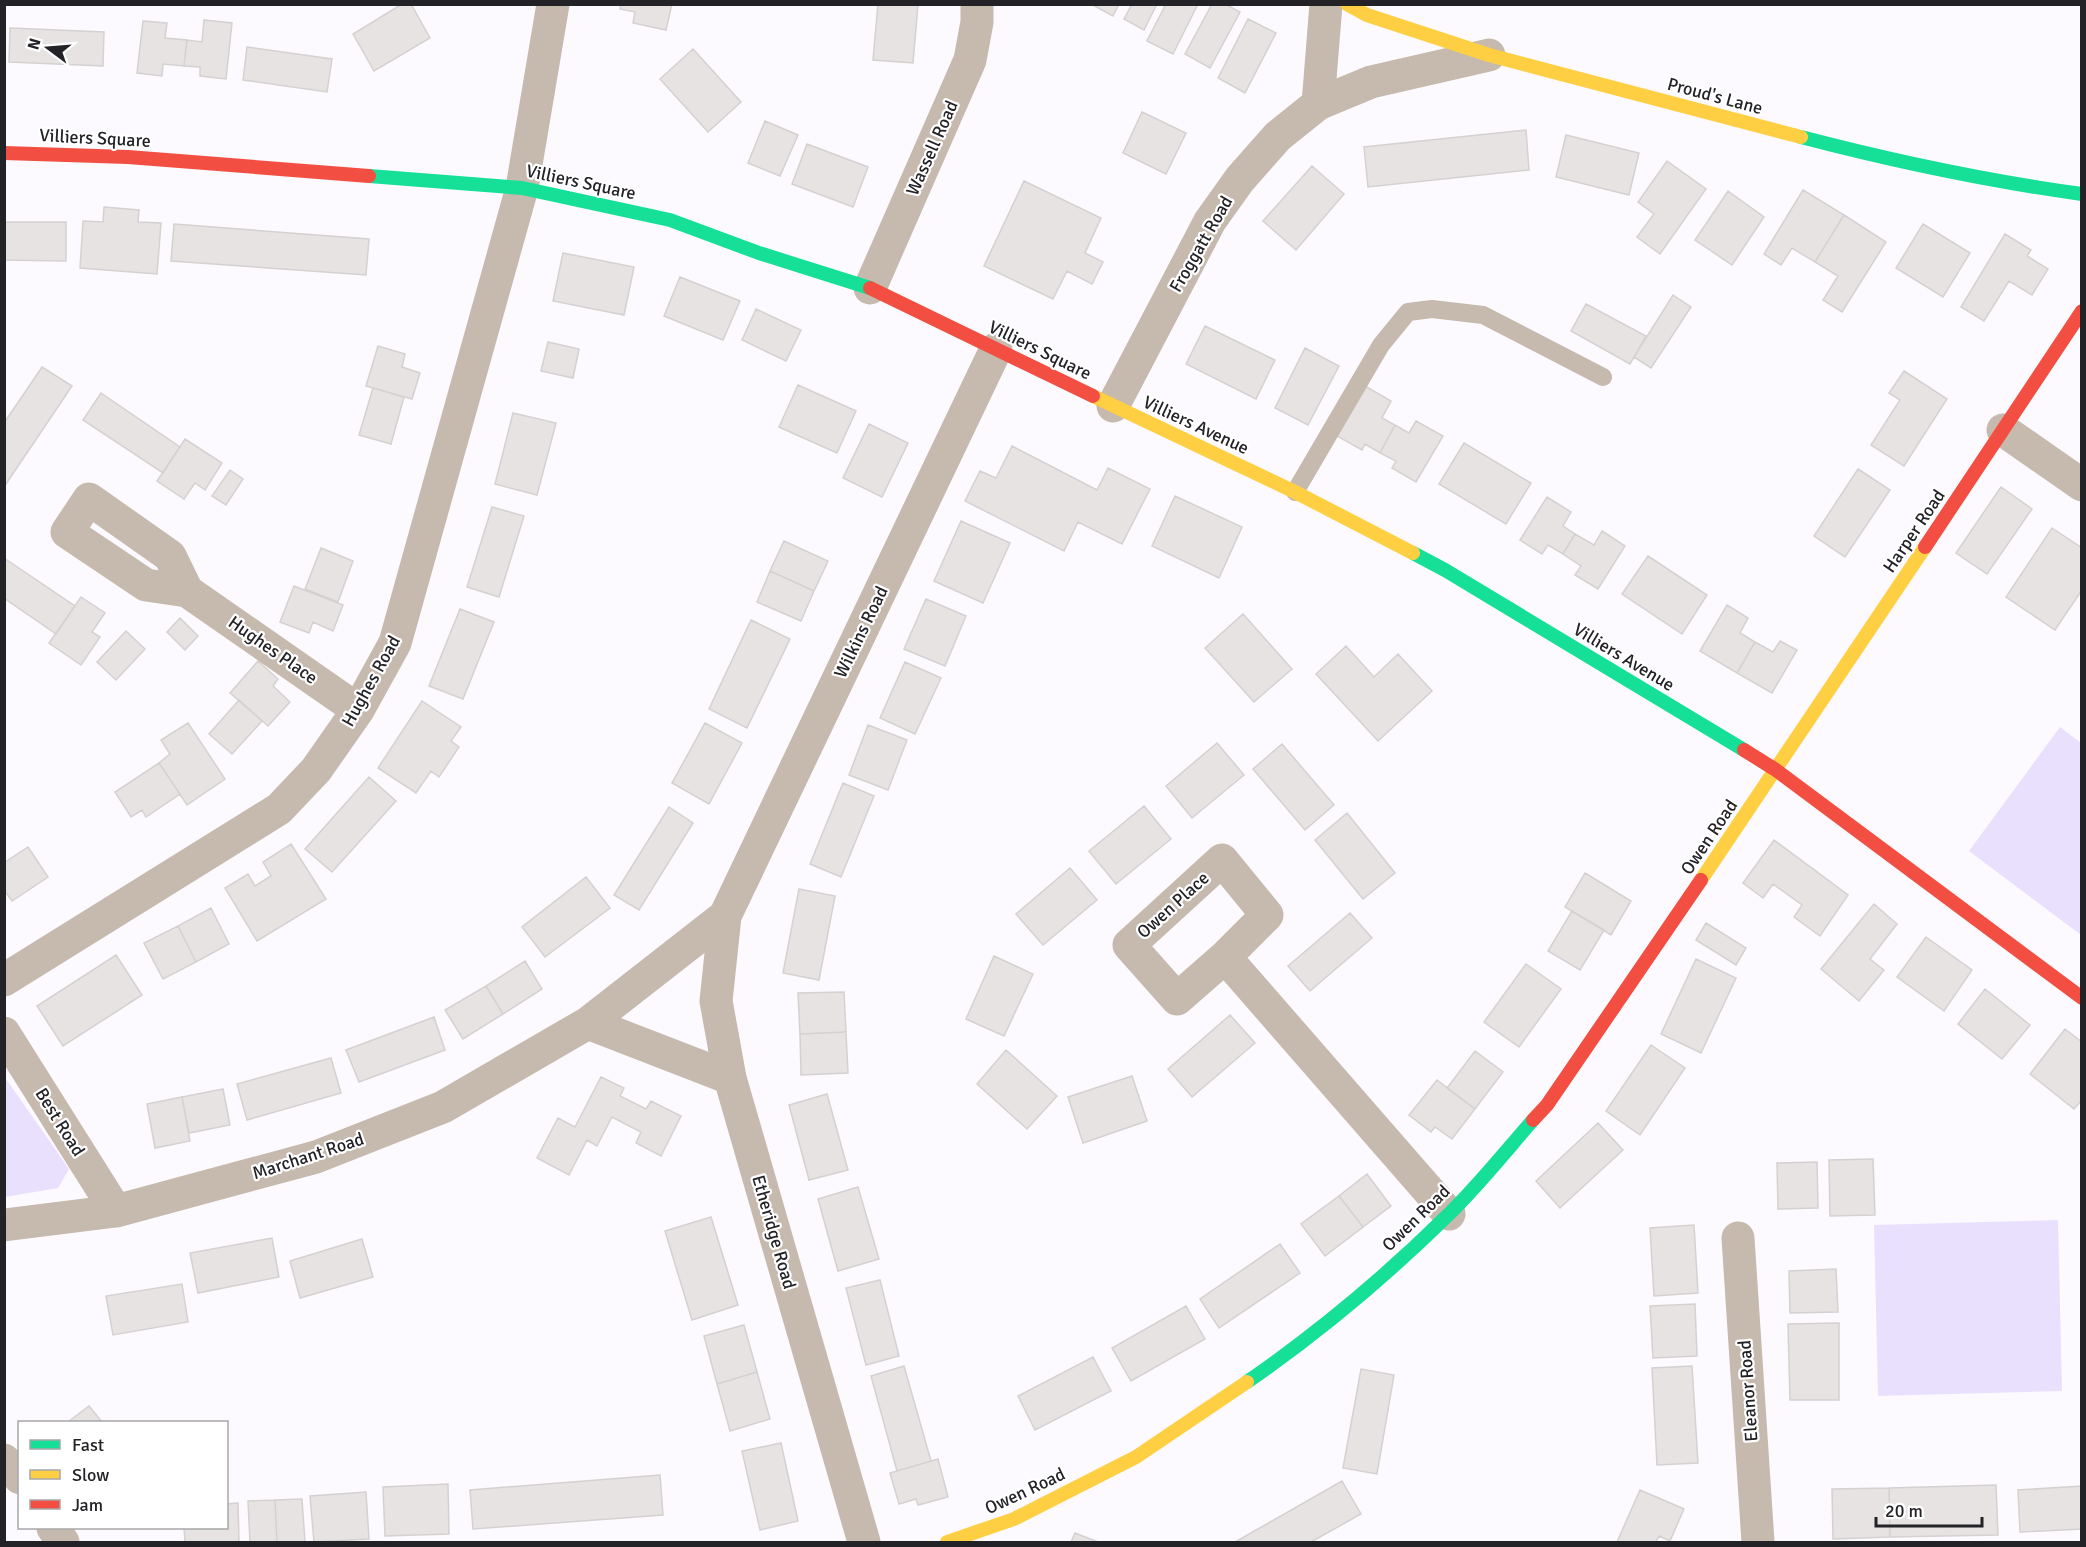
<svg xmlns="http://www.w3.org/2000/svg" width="2086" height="1547" font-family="Signika,sans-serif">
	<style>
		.green { fill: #e9e0fd }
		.building { fill: #e7e3e3; stroke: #d5d1d1; stroke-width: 1.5 }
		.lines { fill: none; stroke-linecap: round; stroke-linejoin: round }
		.lane { stroke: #c6b9ae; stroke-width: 18 }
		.street { stroke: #c6b9ae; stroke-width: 33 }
		.fast { stroke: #16e098; stroke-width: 14 }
		.slow { stroke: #ffcf43; stroke-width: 14 }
		.jam { stroke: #f24e42; stroke-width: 14 }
		.labels { text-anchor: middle; stroke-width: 4.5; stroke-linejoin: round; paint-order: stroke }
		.street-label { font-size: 18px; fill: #232227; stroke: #fff }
	</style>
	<rect width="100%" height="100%" fill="#fcfafe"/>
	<path class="green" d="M 2060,727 L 2081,743 L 2081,935 L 1969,851 Z
		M 4,1076 L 69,1169 L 58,1188 L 5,1197 Z
		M 2058,1220 L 2062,1391 L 1878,1396 L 1874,1225 Z"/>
	<path class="building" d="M 402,4 L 411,4 L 430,38 L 374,71 L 353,34 Z
		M 621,4 L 672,4 L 666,30 L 633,23 L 635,12 L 620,9 Z
		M 878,4 L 918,4 L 913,63 L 873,60 Z
		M 1091,4 L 1119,4 L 1113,16 Z
		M 1132,4 L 1157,4 L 1144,30 L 1124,19 Z
		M 1166,4 L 1198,4 L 1173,54 L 1147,41 Z
		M 1212,4 L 1225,4 L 1240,12 L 1210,68 L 1185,54 Z
		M 1248,19 L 1276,33 L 1245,93 L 1218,78 Z
		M 204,20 L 232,23 L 226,79 L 200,76 L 200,67 L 184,66 L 187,40 L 202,42 Z
		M 143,21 L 167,23 L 165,38 L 187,40 L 184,66 L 163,64 L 162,76 L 137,73 Z
		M 10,28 L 104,32 L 103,66 L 9,62 Z
		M 247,47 L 332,59 L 327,92 L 243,80 Z
		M 693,49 L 741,102 L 708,132 L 660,79 Z
		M 1142,112 L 1186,133 L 1166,174 L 1123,153 Z
		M 765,121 L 798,135 L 780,176 L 748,163 Z
		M 1526,130 L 1529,170 L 1368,187 L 1364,147 Z
		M 1566,135 L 1639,153 L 1629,195 L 1556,177 Z
		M 807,144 L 868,167 L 853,207 L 792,184 Z
		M 1667,161 L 1706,189 L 1660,254 L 1637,237 L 1654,214 L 1638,202 Z
		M 1312,166 L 1344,194 L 1296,250 L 1263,221 Z
		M 1024,181 L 1101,218 L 1085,253 L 1103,262 L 1092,284 L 1067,271 L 1053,299 L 984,266 Z
		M 1803,190 L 1844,215 L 1815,262 L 1792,248 L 1781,265 L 1764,254 Z
		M 1728,191 L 1764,217 L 1732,265 L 1695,240 Z
		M 104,207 L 139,210 L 138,222 L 161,223 L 157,274 L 80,268 L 83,221 L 103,222 Z
		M 1844,215 L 1886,242 L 1842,312 L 1823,300 L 1838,276 L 1815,262 Z
		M 4,222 L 66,222 L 66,261 L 4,260 Z
		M 174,224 L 369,239 L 366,275 L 171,261 Z
		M 1923,224 L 1970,253 L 1943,297 L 1896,268 Z
		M 2005,234 L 2031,250 L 2027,256 L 2048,269 L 2032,295 L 2009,281 L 1984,321 L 1961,307 Z
		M 563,253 L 634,267 L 624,315 L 553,301 Z
		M 680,277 L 740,301 L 723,340 L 664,316 Z
		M 1673,295 L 1691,307 L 1651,368 L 1634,357 Z
		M 1586,304 L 1646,336 L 1630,364 L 1571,331 Z
		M 756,309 L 801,330 L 786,361 L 742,340 Z
		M 1205,326 L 1275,360 L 1256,399 L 1186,364 Z
		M 548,342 L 579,349 L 573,378 L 541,371 Z
		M 378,346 L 405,354 L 402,367 L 420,373 L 412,399 L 366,386 Z
		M 1305,348 L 1339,366 L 1308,425 L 1275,408 Z
		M 42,367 L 72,386 L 4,487 L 4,423 Z
		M 1904,371 L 1947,399 L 1904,466 L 1871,445 L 1900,400 L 1889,393 Z
		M 798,385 L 856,411 L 837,453 L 779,427 Z
		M 1365,386 L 1391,401 L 1382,418 L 1395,425 L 1380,453 L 1365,444 L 1362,450 L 1337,436 Z
		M 373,388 L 404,397 L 391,444 L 359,435 Z
		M 101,393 L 180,447 L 163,473 L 83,420 Z
		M 513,413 L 556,423 L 537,495 L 495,484 Z
		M 1416,421 L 1443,436 L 1416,482 L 1392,468 L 1396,461 L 1380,453 L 1395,425 L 1409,433 Z
		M 869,424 L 908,443 L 882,497 L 843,478 Z
		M 185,439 L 222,463 L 205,490 L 195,483 L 184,499 L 157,481 Z
		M 1464,443 L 1531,483 L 1506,524 L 1439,484 Z
		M 1012,446 L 1097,490 L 1108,468 L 1150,489 L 1122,544 L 1078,522 L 1064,551 L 965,501 L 980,471 L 996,478 Z
		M 1858,469 L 1890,490 L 1845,557 L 1814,536 Z
		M 230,470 L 243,479 L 226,505 L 212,496 Z
		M 2001,487 L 2032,509 L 1987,574 L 1956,553 Z
		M 1175,496 L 1242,527 L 1219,578 L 1152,546 Z
		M 1547,497 L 1571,512 L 1563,526 L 1575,534 L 1563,554 L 1548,545 L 1542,554 L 1520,540 Z
		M 492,507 L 524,516 L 499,597 L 467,587 Z
		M 961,521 L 1010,543 L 983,603 L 934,581 Z
		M 2052,528 L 2082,548 L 2082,590 L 2055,630 L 2006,597 Z
		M 1602,531 L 1625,546 L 1598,589 L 1575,575 L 1581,566 L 1563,554 L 1575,534 L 1594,545 Z
		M 784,541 L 828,561 L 814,591 L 770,571 Z
		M 321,548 L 353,561 L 338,602 L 305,589 Z
		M 1648,556 L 1707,595 L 1682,634 L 1622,594 Z
		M 4,558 L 75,606 L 56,634 L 4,598 Z
		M 770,571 L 814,591 L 801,621 L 757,602 Z
		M 294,586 L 343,605 L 333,631 L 313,622 L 309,633 L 280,622 Z
		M 81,597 L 105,613 L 92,632 L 100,637 L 81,665 L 49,643 Z
		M 926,599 L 966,616 L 945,666 L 904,649 Z
		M 1727,605 L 1748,618 L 1740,633 L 1755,642 L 1737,673 L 1700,651 Z
		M 460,609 L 494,622 L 463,699 L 429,686 Z
		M 1243,614 L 1292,669 L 1254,702 L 1205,648 Z
		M 180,618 L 198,636 L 185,650 L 167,632 Z
		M 751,620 L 790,639 L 747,728 L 709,709 Z
		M 126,631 L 145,649 L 116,680 L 97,662 Z
		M 1780,641 L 1797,650 L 1772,693 L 1737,673 L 1755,642 L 1773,652 Z
		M 1346,646 L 1374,677 L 1398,654 L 1432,691 L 1378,741 L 1316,674 Z
		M 258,661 L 278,679 L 273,686 L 290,702 L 268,726 L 230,693 Z
		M 905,662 L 941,678 L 915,734 L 880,718 Z
		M 239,700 L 262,721 L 232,754 L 209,734 Z
		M 422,701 L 461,727 L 451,741 L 459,747 L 439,777 L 431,771 L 416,793 L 378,768 Z
		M 188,723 L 225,779 L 187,805 L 159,763 L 170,754 L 161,740 Z
		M 705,723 L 742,743 L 709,804 L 672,783 Z
		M 868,725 L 907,740 L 888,790 L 849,775 Z
		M 1217,743 L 1244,775 L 1192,818 L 1166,786 Z
		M 1282,744 L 1334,805 L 1305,830 L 1253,769 Z
		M 159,763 L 180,794 L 146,817 L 142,810 L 131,817 L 115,792 Z
		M 369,777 L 396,801 L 332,872 L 305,849 Z
		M 843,783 L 874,796 L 841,877 L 810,864 Z
		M 1144,806 L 1171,839 L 1116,884 L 1089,851 Z
		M 669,807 L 693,823 L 639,910 L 614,895 Z
		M 1347,813 L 1395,873 L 1363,899 L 1315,840 Z
		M 1774,840 L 1848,895 L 1820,936 L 1794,917 L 1802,905 L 1773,884 L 1763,898 L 1743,883 Z
		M 291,844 L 326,899 L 257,941 L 225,888 L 248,874 L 255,886 L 271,876 L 263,862 Z
		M 28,847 L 48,877 L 12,901 L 4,890 L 4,863 Z
		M 1070,868 L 1097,900 L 1043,945 L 1016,914 Z
		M 1585,873 L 1631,901 L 1611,935 L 1565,907 Z
		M 586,877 L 610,908 L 545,957 L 522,927 Z
		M 799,889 L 835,896 L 819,980 L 783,973 Z
		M 1874,904 L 1897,924 L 1870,959 L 1884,970 L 1859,1001 L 1821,969 Z
		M 211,908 L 229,944 L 196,962 L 178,926 Z
		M 1572,911 L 1604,930 L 1580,970 L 1548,951 Z
		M 1350,913 L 1372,938 L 1310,991 L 1288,966 Z
		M 1706,923 L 1746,948 L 1736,965 L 1696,940 Z
		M 178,926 L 196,962 L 163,979 L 144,943 Z
		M 1926,937 L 1972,970 L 1944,1011 L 1897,977 Z
		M 116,955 L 142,995 L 63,1046 L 37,1006 Z
		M 994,956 L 1033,974 L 1004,1036 L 966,1019 Z
		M 1696,959 L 1736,978 L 1701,1053 L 1661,1034 Z
		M 525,961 L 542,989 L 503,1014 L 486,986 Z
		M 1526,964 L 1561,989 L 1519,1047 L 1484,1022 Z
		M 486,986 L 503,1014 L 463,1039 L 445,1010 Z
		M 1985,989 L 2030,1025 L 2002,1059 L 1958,1024 Z
		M 844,992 L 846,1032 L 800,1034 L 798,993 Z
		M 1230,1015 L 1255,1043 L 1192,1097 L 1168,1069 Z
		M 434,1017 L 445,1050 L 359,1082 L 346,1050 Z
		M 2065,1029 L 2082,1042 L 2082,1100 L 2074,1109 L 2030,1074 Z
		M 846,1032 L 848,1073 L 801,1075 L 800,1034 Z
		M 1651,1045 L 1685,1068 L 1640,1135 L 1606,1111 Z
		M 1006,1050 L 1057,1096 L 1027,1129 L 977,1084 Z
		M 1475,1051 L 1503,1072 L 1475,1109 L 1447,1088 Z
		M 331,1058 L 341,1093 L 247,1120 L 237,1084 Z
		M 1132,1076 L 1147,1121 L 1083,1143 L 1068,1097 Z
		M 601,1077 L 624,1088 L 620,1096 L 646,1109 L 651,1101 L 681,1116 L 661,1156 L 636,1143 L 641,1132 L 612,1117 L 597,1146 L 587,1140 L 569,1175 L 537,1158 L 558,1118 L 575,1127 Z
		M 1437,1080 L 1475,1109 L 1452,1139 L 1435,1127 L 1431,1132 L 1409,1115 Z
		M 223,1089 L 230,1125 L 189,1133 L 182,1097 Z
		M 827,1094 L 848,1170 L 809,1180 L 789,1105 Z
		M 182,1097 L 190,1141 L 155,1148 L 147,1104 Z
		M 1598,1123 L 1623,1150 L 1560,1208 L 1536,1181 Z
		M 1873,1159 L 1875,1215 L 1830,1216 L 1829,1160 Z
		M 1817,1162 L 1818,1208 L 1778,1209 L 1777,1163 Z
		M 1367,1174 L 1391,1206 L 1363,1227 L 1339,1196 Z
		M 858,1187 L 879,1259 L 838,1271 L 818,1199 Z
		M 1339,1196 L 1363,1227 L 1325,1256 L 1301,1224 Z
		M 711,1217 L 738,1305 L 692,1320 L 665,1231 Z
		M 1694,1225 L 1698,1293 L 1654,1296 L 1650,1228 Z
		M 272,1238 L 279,1277 L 198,1293 L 190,1253 Z
		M 362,1239 L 373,1277 L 300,1298 L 290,1261 Z
		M 1280,1244 L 1300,1273 L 1219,1328 L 1200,1299 Z
		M 1836,1269 L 1838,1312 L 1790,1313 L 1789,1271 Z
		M 880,1280 L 899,1356 L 866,1365 L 846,1288 Z
		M 182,1284 L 188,1322 L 113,1335 L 106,1296 Z
		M 1695,1304 L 1697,1356 L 1653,1358 L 1650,1306 Z
		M 1186,1306 L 1205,1339 L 1131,1381 L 1112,1348 Z
		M 1839,1323 L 1839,1400 L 1790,1400 L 1788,1324 Z
		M 744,1325 L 757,1372 L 717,1384 L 704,1336 Z
		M 1093,1357 L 1111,1391 L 1035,1430 L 1018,1396 Z
		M 904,1366 L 931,1461 L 897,1471 L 871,1376 Z
		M 1692,1366 L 1698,1463 L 1657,1465 L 1652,1368 Z
		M 1361,1369 L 1394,1375 L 1377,1474 L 1343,1468 Z
		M 757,1372 L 770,1419 L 730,1431 L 717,1384 Z
		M 89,1406 L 102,1422 L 68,1422 Z
		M 781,1443 L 798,1521 L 760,1530 L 742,1451 Z
		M 938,1459 L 948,1497 L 918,1505 L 916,1499 L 899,1504 L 890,1473 Z
		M 660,1475 L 663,1515 L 473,1529 L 470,1490 Z
		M 1342,1481 L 1361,1514 L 1311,1542 L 1235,1542 Z
		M 448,1484 L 449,1534 L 385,1536 L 383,1487 Z
		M 1996,1485 L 1998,1535 L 1890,1537 L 1889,1488 Z
		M 2082,1486 L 2082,1529 L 2020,1532 L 2018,1490 Z
		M 1889,1488 L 1890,1537 L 1833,1539 L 1832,1489 Z
		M 1640,1490 L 1684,1509 L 1670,1541 L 1659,1536 L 1656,1542 L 1617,1542 Z
		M 366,1492 L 369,1539 L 314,1542 L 310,1496 Z
		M 302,1499 L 305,1542 L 277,1542 L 275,1500 Z
		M 275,1500 L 277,1542 L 250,1542 L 248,1501 Z
		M 238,1503 L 239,1542 L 185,1542 L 184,1528 L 226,1528 L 226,1504 Z
		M 1075,1533 L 1098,1542 L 1071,1542 Z"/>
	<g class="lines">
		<path class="lane" d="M 1295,492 L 1381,345 L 1408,312 L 1432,309 L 1483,315 L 1603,377"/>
		<path class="street" d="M 1318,104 L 1371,82 L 1489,55
			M 870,288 L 970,60 L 977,22 L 977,4
			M 1113,406 L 1210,221 L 1240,179 L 1278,136 L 1318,104 L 1326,4
			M 2003,430 L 2082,485
			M 187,591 L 170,556 L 89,499 L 67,532 L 146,585 L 187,591 L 358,710
			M 1225,957 L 1267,915 L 1222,860 L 1129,945 L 1177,999 L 1225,957 L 1449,1214
			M 4,980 L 279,809 L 316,770 L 358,710 L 395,643 L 522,188 L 553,4
			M 588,1023 L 730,1078
			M 4,1033 L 116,1211
			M 4,1225 L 116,1211 L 316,1157 L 443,1107 L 588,1023 L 725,916
			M 1738,1238 L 1758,1542
			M 4,1460 L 20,1478
			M 53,1528 L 63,1542
			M 864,1542 L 730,1078 L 716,1001 L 725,916 L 996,349"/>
		<path class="fast" d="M 1801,137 C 1893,161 1987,181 2082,194
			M 369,176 L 522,188 L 670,220 L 759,253 L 870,288
			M 1413,553 L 1445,570 L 1744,750
			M 1247,1382 C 1318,1333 1386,1276 1448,1215 C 1478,1186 1505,1152 1533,1120"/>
		<path class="slow" d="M 1347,4 L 1367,15 L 1489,55 L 1801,137
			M 1093,396 L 1295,492 L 1413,553
			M 1701,880 L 1925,547
			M 947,1542 L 1014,1519 L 1136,1457 L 1247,1382"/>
		<path class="jam" d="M 4,153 L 128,157 L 369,176
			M 870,288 L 1093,396
			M 1925,547 L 2082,311
			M 1744,750 L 1776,770 L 2082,998
			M 1533,1120 L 1547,1105 L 1701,880"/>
	</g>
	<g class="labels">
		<g class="street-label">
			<text transform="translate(1715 96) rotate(15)" y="6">Proud's Lane</text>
			<text transform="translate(95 138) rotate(3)" y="6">Villiers Square</text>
			<text transform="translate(932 148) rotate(-66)" y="6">Wassell Road</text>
			<text transform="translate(581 182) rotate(12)" y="6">Villiers Square</text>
			<text transform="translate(1201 244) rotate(-60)" y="6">Froggatt Road</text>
			<text transform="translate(1040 350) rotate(26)" y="6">Villiers Square</text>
			<text transform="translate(1196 425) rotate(25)" y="6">Villiers Avenue</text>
			<text transform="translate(1914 531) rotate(-56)" y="6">Harper Road</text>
			<text transform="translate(861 632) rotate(-64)" y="6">Wilkins Road</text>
			<text transform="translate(273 650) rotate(35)" y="6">Hughes Place</text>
			<text transform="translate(1624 657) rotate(31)" y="6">Villiers Avenue</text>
			<text transform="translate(371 681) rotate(-61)" y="6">Hughes Road</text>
			<text transform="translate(1709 837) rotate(-56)" y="6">Owen Road</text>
			<text transform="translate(1173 905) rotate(-42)" y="6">Owen Place</text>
			<text transform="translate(60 1122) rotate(58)" y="6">Best Road</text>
			<text transform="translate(308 1156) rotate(-18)" y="6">Marchant Road</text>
			<text transform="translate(1416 1218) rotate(-44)" y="6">Owen Road</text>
			<text transform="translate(774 1232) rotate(74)" y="6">Etheridge Road</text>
			<text transform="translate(1748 1391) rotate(-94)" y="6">Eleanor Road</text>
			<text transform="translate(1025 1491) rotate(-25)" y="6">Owen Road</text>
		</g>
	</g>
	<rect width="2086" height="1547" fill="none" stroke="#232227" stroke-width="12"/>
	<rect x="18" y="1421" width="210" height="108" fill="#ffffff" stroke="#a7a7a9" stroke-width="1.5"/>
	<rect x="30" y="1440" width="30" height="9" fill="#16e098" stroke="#a7a7a9" stroke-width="1.5"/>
	<text x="72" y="1451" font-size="18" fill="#232227">Fast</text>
	<rect x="30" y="1470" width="30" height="9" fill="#ffcf43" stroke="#a7a7a9" stroke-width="1.5"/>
	<text x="72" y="1481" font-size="18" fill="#232227">Slow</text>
	<rect x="30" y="1500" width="30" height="9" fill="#f24e42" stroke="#a7a7a9" stroke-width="1.5"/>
	<text x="72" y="1511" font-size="18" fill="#232227">Jam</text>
	<g transform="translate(48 48) rotate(286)" stroke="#ffffff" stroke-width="4.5" paint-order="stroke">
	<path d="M0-4.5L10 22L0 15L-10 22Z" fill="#232227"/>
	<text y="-9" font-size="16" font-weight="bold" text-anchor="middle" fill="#232227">N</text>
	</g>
	<path d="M1876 1517v9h106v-9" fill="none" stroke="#232227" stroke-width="3"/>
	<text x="1885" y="1517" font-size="18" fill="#232227" stroke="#ffffff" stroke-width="4.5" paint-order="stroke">20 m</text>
</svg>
